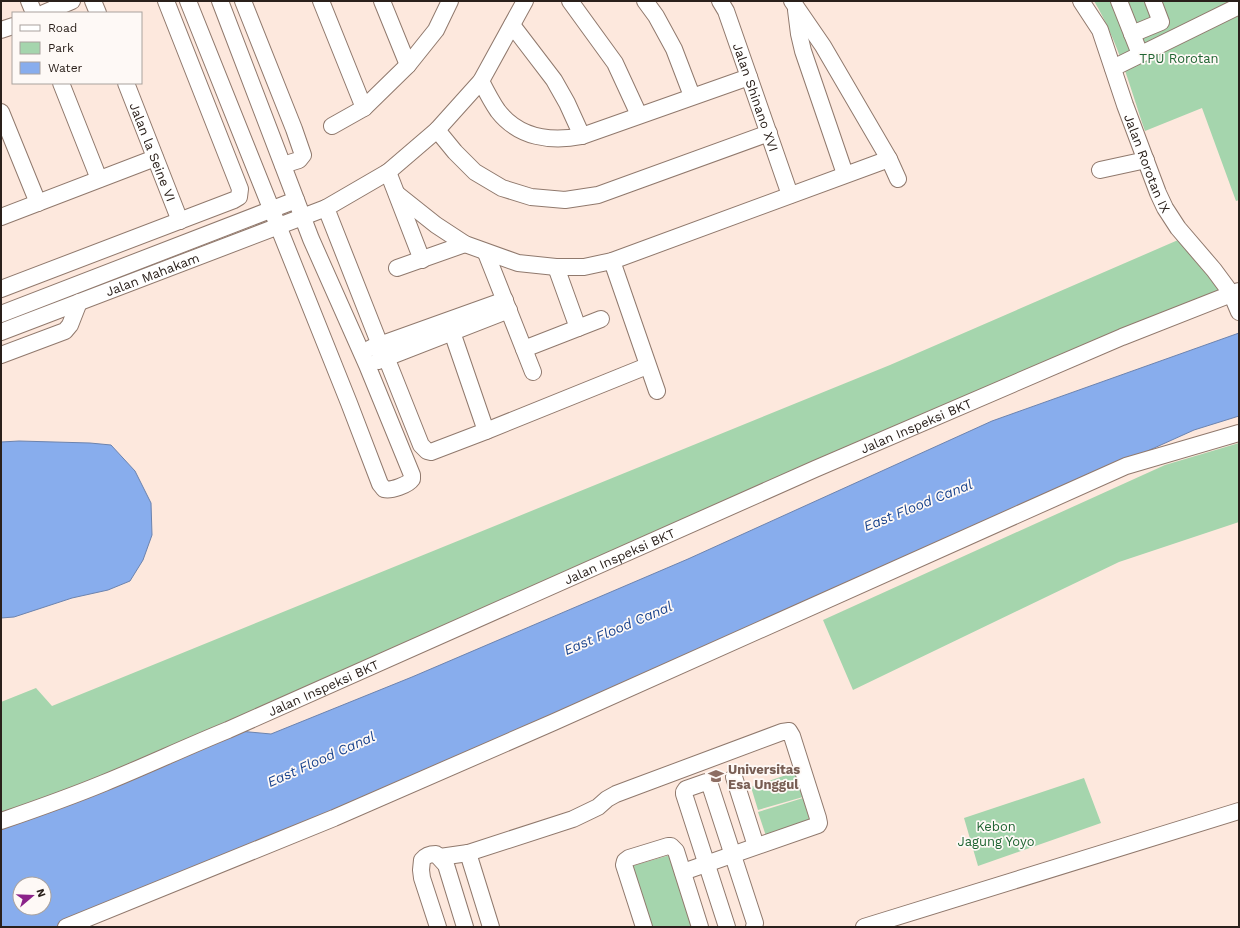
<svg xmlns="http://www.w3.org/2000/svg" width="1240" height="928" font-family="'Work Sans',sans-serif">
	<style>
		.green { fill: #a5d5ad }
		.water { fill: #88aded; stroke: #6c83ae; fill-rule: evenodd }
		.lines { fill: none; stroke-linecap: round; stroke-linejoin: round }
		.minor-casing { stroke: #90796d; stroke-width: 18 }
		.minor { stroke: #fff; stroke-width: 16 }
		.labels { text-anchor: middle; stroke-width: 3.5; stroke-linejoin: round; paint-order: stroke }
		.park-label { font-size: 13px; fill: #206533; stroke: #fef9f6 }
		.street-label { font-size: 13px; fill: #2a201b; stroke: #fef9f6 }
		.education-label { font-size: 13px; font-weight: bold; fill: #785e54; stroke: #fef9f6; text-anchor: start }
		.water-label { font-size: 14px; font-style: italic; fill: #1a448e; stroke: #fef9f6 }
	</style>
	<rect width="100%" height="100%" fill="#fde8dd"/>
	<path class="green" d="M 1094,1 L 1182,1 L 1183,2 L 1186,1 L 1239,1 L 1239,200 L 1236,201 L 1202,108 L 1145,131 C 1130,87 1118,41 1094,1 Z
		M 1185,237 L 1231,293 L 1,821 L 1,702 L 36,688 L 52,706 L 890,365 Z
		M 1239,443 L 1239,522 L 1119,562 L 853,690 L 823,620 L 1165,465 Z
		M 795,772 L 803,797 L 758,810 L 751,787 Z
		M 1084,778 L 1101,823 L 978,866 L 964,818 Z
		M 803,798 L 810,822 L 766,836 L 758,812 Z
		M 670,855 L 693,927 L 651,927 L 632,866 Z"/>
	<path class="water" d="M 1239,333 L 1239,416 L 1194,430 L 512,738 L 64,927 L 1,927 L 1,820 L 228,730 L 271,734 L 412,677 L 688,559 L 992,421 ZM 20,884 L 44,884 L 44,908 L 20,908 Z
		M 19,441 L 90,443 L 111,445 L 135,471 L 151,503 L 152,535 L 143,560 L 130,581 L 108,590 L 72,598 L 14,617 L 1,618 L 1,442 Z"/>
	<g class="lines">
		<defs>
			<g id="minor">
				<path d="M 29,1 L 34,13"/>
				<path d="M 93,1 L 98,13"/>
				<path d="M 188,1 L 349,403 L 380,484 L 384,489 C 391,491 408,485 412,479 L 412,475 L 367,365 L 311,239 L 220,1"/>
				<path d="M 243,1 L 294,129 L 303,155 L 299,160 L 283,165"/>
				<path d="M 321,1 L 364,108"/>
				<path d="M 382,1 L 408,65"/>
				<path d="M 570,1 L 615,63 L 639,115"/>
				<path d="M 645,1 L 656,16 L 674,49 L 692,96"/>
				<path id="s1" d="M 720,1 L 726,11 L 749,77 L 790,195"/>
				<path d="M 792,1 L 823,46 L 889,159 L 898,179"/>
				<path id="s2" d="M 1081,1 L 1100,30 L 1125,105 L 1158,193 L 1165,208 L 1178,228 L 1214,270 L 1231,293 L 1239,312"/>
				<path d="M 1119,1 L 1140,54"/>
				<path d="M 796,10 L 799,34 L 803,51 L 845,174"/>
				<path d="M 44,13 L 72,1"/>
				<path d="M 512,25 L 554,80 L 567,103 L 582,136"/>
				<path d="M 1,30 L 13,26"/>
				<path d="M 1132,34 L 1161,22 L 1153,1"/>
				<path d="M 1113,68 L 1239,6"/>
				<path d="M 481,81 C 486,91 491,101 498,111 C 519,138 551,142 582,136 L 749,77"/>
				<path d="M 61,83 L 99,179"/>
				<path id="s3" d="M 126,83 L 180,221"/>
				<path d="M 1,112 L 38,203"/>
				<path d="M 332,126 L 364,108 L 408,65 L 436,30 L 450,1"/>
				<path d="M 437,130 L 455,152 L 475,172 L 502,188 L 531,197 L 565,200 L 598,195 L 769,133"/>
				<path d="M 1100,170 L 1146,160"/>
				<path d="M 388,172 L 422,260"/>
				<path d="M 397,194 L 436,225 L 465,244 L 518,263 L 556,267 L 584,267 L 612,261 L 889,159"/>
				<path d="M 1,217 L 155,158"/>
				<path d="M 486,253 L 533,372"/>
				<path d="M 612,261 L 657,391"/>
				<path d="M 556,267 L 578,328"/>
				<path d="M 397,268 L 465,244"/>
				<path d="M 1,289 L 234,200 L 239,197 L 240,189 L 166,1"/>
				<path d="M 1,314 L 296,200"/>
				<path id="s4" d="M 1,332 L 326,208"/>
				<path d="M 452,332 L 486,431"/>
				<path d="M 380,345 L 326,208 L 388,172 L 437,130 L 481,81 L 525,1"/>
				<path d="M 371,348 L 505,300"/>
				<path d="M 524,349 L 601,319"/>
				<path d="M 1,355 L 65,331 L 70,325 L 79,302"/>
				<path d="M 386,357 L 421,445 L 427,451 L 431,452 L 486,431 L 647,366"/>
				<path d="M 378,361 L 509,310"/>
				<path d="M 734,777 L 756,846"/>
				<path id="s5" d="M 1,821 C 36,809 70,797 104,783 C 146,766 186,747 228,730 L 815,469 L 1122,337 L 1239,291"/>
				<path d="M 468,853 L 491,927"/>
				<path d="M 440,857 L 468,853 L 573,819 L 598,807 L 607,799 L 616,794 L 632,788 L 782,732 L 789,731 L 792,736 L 818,818 L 819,823 L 818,825 L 683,872"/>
				<path d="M 66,927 L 334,818 L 554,722 L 1126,466 L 1239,433"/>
				<path d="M 438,927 L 422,878 L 421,870 L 422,860 C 426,855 430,854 436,854 L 446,865 L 465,927"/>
				<path d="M 644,927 L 624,865 L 625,861 L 629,858 L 668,846 L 671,846 L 676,851 L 700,927"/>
				<path d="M 727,927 L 684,794 L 684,792 L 686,789 L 706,782 L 709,782 L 710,785 L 755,923 L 754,927"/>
				<path d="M 864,927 L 1239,811"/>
			</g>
		</defs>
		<use href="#minor" class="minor-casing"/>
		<use href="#minor" class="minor"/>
	</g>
	<defs>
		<symbol id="university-bare" viewBox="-9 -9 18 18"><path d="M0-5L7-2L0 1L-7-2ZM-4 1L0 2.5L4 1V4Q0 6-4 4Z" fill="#8d6e63" stroke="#fef9f6" stroke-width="2.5" paint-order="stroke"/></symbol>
	</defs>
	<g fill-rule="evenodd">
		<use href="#university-bare" x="705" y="765" width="22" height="22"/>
	</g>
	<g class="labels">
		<g class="park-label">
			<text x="1179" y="63">TPU Rorotan</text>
			<text x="996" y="831">Kebon<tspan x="996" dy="15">Jagung Yoyo</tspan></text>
		</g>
		<g class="street-label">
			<text dy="5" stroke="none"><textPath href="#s1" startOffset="103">Jalan Shinano XVI</textPath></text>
			<text dy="5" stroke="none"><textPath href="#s3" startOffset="74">Jalan la Seine VI</textPath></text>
			<text dy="5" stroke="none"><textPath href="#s2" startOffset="176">Jalan Rorotan IX</textPath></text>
			<text dy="5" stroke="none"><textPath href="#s4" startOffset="162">Jalan Mahakam</textPath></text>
			<text dy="5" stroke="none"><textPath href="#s5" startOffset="997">Jalan Inspeksi BKT</textPath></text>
			<text dy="5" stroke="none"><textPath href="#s5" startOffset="673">Jalan Inspeksi BKT</textPath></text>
			<text dy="5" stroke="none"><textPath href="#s5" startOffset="349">Jalan Inspeksi BKT</textPath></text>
		</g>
		<g class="education-label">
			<text x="728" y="774">Universitas<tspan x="728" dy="15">Esa Unggul</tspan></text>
		</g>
		<g class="water-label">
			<text transform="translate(918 505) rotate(-22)" y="5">East Flood Canal</text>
			<text transform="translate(618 628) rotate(-23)" y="5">East Flood Canal</text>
			<text transform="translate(321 759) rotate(-24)" y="5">East Flood Canal</text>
		</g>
	</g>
	<rect width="1240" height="928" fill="none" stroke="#2a201b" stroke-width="4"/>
	<rect x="12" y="12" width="130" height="72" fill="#fef9f6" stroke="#a9a29e"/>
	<rect x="20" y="25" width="20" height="6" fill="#ffffff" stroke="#a9a29e"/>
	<text x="48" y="32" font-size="12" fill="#2a201b">Road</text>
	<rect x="20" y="42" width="20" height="12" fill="#a5d5ad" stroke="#a9a29e"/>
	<text x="48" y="52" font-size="12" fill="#2a201b">Park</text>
	<rect x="20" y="62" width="20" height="12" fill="#88aded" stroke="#a9a29e"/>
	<text x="48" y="72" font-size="12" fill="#2a201b">Water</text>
	<g transform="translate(32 896) rotate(71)"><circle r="19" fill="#fef9f6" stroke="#a9a29e"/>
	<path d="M0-3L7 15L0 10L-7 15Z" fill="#8b2389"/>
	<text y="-6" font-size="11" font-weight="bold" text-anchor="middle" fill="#2a201b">N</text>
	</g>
</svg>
